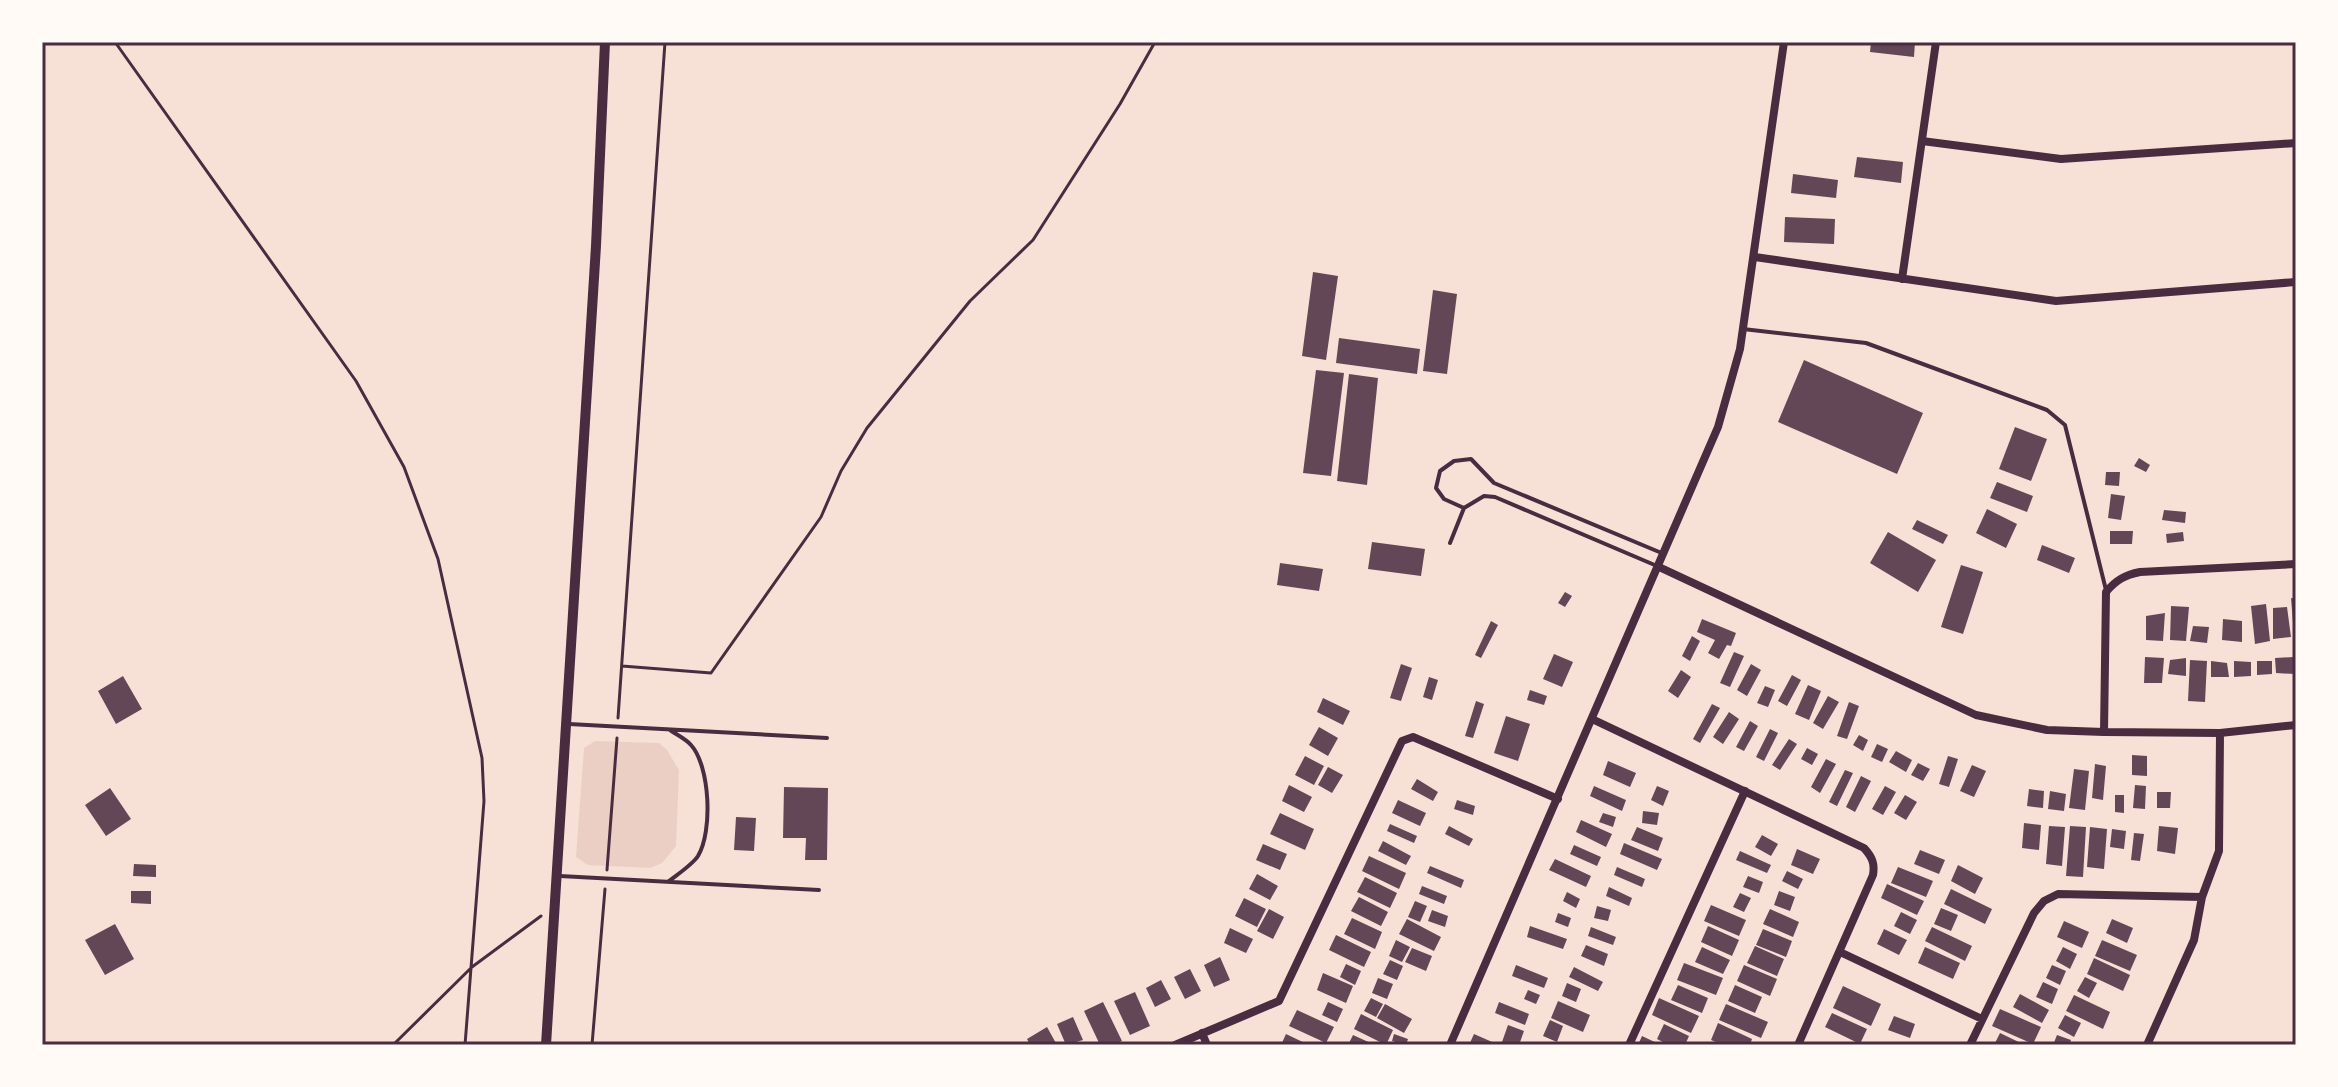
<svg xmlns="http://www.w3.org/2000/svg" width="2338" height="1087" font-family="Barlow,sans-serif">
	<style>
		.green { fill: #ebcfc5 }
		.building { fill: #644757 }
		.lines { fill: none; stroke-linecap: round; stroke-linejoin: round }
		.path { stroke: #4a2c40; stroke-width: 3 }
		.service { stroke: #4a2c40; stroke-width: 4 }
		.minor { stroke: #4a2c40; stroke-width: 8 }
		.tertiary { stroke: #4a2c40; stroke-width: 10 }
		.neatline { fill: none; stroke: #4a2c40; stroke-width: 3 }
	</style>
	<rect width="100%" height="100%" fill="#f7e1d7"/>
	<path class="green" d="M 595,741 L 659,743 L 667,750 L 679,770 L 676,846 L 662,863 L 650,868 L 588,865 L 576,857 L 584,748 Z"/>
	<path class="building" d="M 1871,42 L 1915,42 L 1914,57 L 1870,52 Z
		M 1857,157 L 1903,162 L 1901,183 L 1854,177 Z
		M 1793,174 L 1838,180 L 1836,198 L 1791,193 Z
		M 1785,217 L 1835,219 L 1834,244 L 1784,242 Z
		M 1313,272 L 1338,276 L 1326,360 L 1302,356 Z
		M 1433,290 L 1457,294 L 1447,374 L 1423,371 Z
		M 1339,338 L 1420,349 L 1417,374 L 1336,363 Z
		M 1804,360 L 1923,413 L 1897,474 L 1778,422 Z
		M 1316,370 L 1344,373 L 1331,476 L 1303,473 Z
		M 1349,374 L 1378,378 L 1367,485 L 1337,481 Z
		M 2015,427 L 2047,439 L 2031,481 L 1999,469 Z
		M 2139,458 L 2150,465 L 2146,472 L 2134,466 Z
		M 2106,472 L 2120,472 L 2119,486 L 2105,485 Z
		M 1997,482 L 2033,496 L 2027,512 L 1990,498 Z
		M 2111,494 L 2125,496 L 2121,520 L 2108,518 Z
		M 1987,509 L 2017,524 L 2006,548 L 1976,533 Z
		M 2164,510 L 2186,512 L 2185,523 L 2162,520 Z
		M 1917,520 L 1948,535 L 1943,544 L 1912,529 Z
		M 2110,531 L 2133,531 L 2132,544 L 2110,544 Z
		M 1888,532 L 1936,560 L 1918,592 L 1870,563 Z
		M 2183,532 L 2184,541 L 2167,543 L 2166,534 Z
		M 1372,542 L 1425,549 L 1421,576 L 1368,569 Z
		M 2042,545 L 2075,558 L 2069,573 L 2037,560 Z
		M 1280,563 L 1323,569 L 1319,591 L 1277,585 Z
		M 1961,565 L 1983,572 L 1963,634 L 1941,627 Z
		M 1565,592 L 1572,596 L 1565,607 L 1558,603 Z
		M 2291,598 L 2296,599 L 2296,634 L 2294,635 Z
		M 2266,604 L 2270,641 L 2255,644 L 2251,606 Z
		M 2171,606 L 2189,607 L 2186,641 L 2170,640 Z
		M 2287,607 L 2291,637 L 2273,639 L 2273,608 Z
		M 2165,613 L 2163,641 L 2146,640 L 2146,616 Z
		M 1702,619 L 1736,633 L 1731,646 L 1727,645 L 1719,659 L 1708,653 L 1715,640 L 1697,632 Z
		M 2223,619 L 2242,621 L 2242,642 L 2222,640 Z
		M 1491,621 L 1498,625 L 1481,658 L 1475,655 Z
		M 2193,626 L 2209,627 L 2207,643 L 2190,641 Z
		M 1692,636 L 1700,641 L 1690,661 L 1682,656 Z
		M 1734,652 L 1744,656 L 1730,687 L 1720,683 Z
		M 1554,654 L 1573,662 L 1562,687 L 1543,679 Z
		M 2145,657 L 2164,658 L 2162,683 L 2144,683 Z
		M 2293,657 L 2294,674 L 2276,673 L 2275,658 Z
		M 2186,658 L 2186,676 L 2168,674 L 2170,660 Z
		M 2190,660 L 2207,661 L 2205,702 L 2188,701 Z
		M 2211,661 L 2227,663 L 2229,677 L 2211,677 Z
		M 2234,661 L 2251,662 L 2251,676 L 2234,677 Z
		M 2257,661 L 2272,661 L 2272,674 L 2257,675 Z
		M 1401,664 L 1412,668 L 1401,701 L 1390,698 Z
		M 1751,664 L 1761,670 L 1747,696 L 1737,690 Z
		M 1681,670 L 1691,677 L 1678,698 L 1668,691 Z
		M 1792,675 L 1801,680 L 1787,706 L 1778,701 Z
		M 123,676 L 142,709 L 116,724 L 98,691 Z
		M 1429,677 L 1438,680 L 1432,700 L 1423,697 Z
		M 1808,685 L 1821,691 L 1809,720 L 1795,714 Z
		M 1765,686 L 1775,690 L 1768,707 L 1757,703 Z
		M 1530,690 L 1547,696 L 1544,705 L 1527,700 Z
		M 1828,696 L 1839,702 L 1823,729 L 1813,723 Z
		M 1323,698 L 1350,711 L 1343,725 L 1317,712 Z
		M 1476,701 L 1484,704 L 1473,738 L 1465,736 Z
		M 1849,702 L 1859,706 L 1847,739 L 1837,736 Z
		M 1712,704 L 1720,708 L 1700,743 L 1693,739 Z
		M 1729,712 L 1739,719 L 1723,744 L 1713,737 Z
		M 1506,716 L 1530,724 L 1518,761 L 1494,753 Z
		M 1750,721 L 1758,726 L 1744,751 L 1736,747 Z
		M 1319,727 L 1338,738 L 1328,756 L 1309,745 Z
		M 1770,729 L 1778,733 L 1764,761 L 1756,757 Z
		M 1859,735 L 1868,740 L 1863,751 L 1853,745 Z
		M 1789,739 L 1797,744 L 1780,770 L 1772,765 Z
		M 1877,744 L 1888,749 L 1882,762 L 1871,757 Z
		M 1807,748 L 1818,754 L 1812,765 L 1801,759 Z
		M 1896,751 L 1912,760 L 1906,772 L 1889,762 Z
		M 2132,755 L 2147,756 L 2147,776 L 2132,775 Z
		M 1305,756 L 1324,766 L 1314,785 L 1295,775 Z
		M 1948,756 L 1958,759 L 1949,787 L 1939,784 Z
		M 1826,759 L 1836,764 L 1820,793 L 1811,787 Z
		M 1608,761 L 1636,773 L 1630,787 L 1603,775 Z
		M 1918,763 L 1930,769 L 1923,781 L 1911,775 Z
		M 2095,764 L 2106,766 L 2103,800 L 2092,798 Z
		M 1972,765 L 1986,771 L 1974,797 L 1960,791 Z
		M 1328,767 L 1343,775 L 1332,793 L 1318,785 Z
		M 2074,769 L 2089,771 L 2085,810 L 2069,808 Z
		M 1845,770 L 1853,773 L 1837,806 L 1829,802 Z
		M 1861,776 L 1871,781 L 1855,812 L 1846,807 Z
		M 1417,779 L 1438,792 L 1433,801 L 1411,789 Z
		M 1289,785 L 1312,797 L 1304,812 L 1282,801 Z
		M 2135,785 L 2146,786 L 2145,809 L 2133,808 Z
		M 1594,786 L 1626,800 L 1622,811 L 1590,796 Z
		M 1657,786 L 1669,791 L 1663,806 L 1651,800 Z
		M 1885,786 L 1896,792 L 1883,815 L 1872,809 Z
		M 784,787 L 828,788 L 827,860 L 805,860 L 806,838 L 783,838 Z
		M 110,788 L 131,819 L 106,836 L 85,805 Z
		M 2029,789 L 2044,791 L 2043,808 L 2027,806 Z
		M 2050,791 L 2066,794 L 2064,811 L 2048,809 Z
		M 2157,792 L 2171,792 L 2170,808 L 2157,808 Z
		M 1905,795 L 1917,802 L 1906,820 L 1894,813 Z
		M 2115,795 L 2124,795 L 2124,813 L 2115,812 Z
		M 1398,800 L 1426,813 L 1420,826 L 1392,813 Z
		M 1457,800 L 1475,806 L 1473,815 L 1454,809 Z
		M 1643,811 L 1659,813 L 1657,825 L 1642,823 Z
		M 1280,813 L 1314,829 L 1305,850 L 1270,834 Z
		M 1603,813 L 1616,817 L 1613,827 L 1599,822 Z
		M 736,817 L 756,818 L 754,851 L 734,850 Z
		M 1581,820 L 1612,834 L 1606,847 L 1576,832 Z
		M 2024,823 L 2041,825 L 2039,850 L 2022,848 Z
		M 1390,824 L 1417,836 L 1414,843 L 1387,831 Z
		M 1449,826 L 1473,839 L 1469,846 L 1445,834 Z
		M 2049,826 L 2065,827 L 2062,866 L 2046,864 Z
		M 2070,826 L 2086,827 L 2083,877 L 2066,876 Z
		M 2159,826 L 2178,828 L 2175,854 L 2157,851 Z
		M 1637,827 L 1663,838 L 1658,851 L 1631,840 Z
		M 2090,827 L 2107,829 L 2104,869 L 2087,867 Z
		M 2112,829 L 2126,831 L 2124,849 L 2110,847 Z
		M 2134,833 L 2144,834 L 2140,861 L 2131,860 Z
		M 1762,835 L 1778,844 L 1771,856 L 1755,847 Z
		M 1383,841 L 1411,856 L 1406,865 L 1378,851 Z
		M 1624,843 L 1662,859 L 1657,870 L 1620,854 Z
		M 1263,844 L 1287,854 L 1280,870 L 1256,860 Z
		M 1574,845 L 1601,857 L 1597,866 L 1570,854 Z
		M 1797,849 L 1820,859 L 1813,874 L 1791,865 Z
		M 1920,850 L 1945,860 L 1939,874 L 1914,864 Z
		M 1740,851 L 1771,865 L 1767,873 L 1736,860 Z
		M 1369,856 L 1406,873 L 1399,889 L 1362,871 Z
		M 1555,859 L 1591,876 L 1586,887 L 1549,870 Z
		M 134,864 L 156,865 L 156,877 L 133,876 Z
		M 1958,865 L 1983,878 L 1975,894 L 1951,881 Z
		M 1430,866 L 1464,880 L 1461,888 L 1427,873 Z
		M 1617,867 L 1645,879 L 1642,887 L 1614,875 Z
		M 1898,867 L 1933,881 L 1926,897 L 1891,883 Z
		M 1787,871 L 1803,879 L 1798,889 L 1782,881 Z
		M 1257,874 L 1278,886 L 1270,900 L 1249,889 Z
		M 1748,876 L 1763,882 L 1759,893 L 1743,887 Z
		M 1365,877 L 1397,893 L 1390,908 L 1357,892 Z
		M 1887,884 L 1924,901 L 1917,915 L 1881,898 Z
		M 1422,886 L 1447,896 L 1444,904 L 1419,894 Z
		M 1609,887 L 1632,898 L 1629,906 L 1606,896 Z
		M 1951,889 L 1992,909 L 1985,924 L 1944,904 Z
		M 131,891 L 151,891 L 151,904 L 131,903 Z
		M 1779,891 L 1795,897 L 1790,911 L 1774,905 Z
		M 1567,892 L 1580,899 L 1576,908 L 1563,901 Z
		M 1740,893 L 1751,898 L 1744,912 L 1733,907 Z
		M 1359,897 L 1388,912 L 1381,926 L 1351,911 Z
		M 1244,898 L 1266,909 L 1257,927 L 1235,916 Z
		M 1415,901 L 1427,906 L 1420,922 L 1408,917 Z
		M 1711,905 L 1746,920 L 1739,936 L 1704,921 Z
		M 1597,906 L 1611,910 L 1608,921 L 1594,918 Z
		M 1941,908 L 1958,915 L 1951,931 L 1934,924 Z
		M 1269,909 L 1284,917 L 1273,939 L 1257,931 Z
		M 1770,909 L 1799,922 L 1793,937 L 1763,924 Z
		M 1432,910 L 1448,916 L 1445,927 L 1428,921 Z
		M 1901,912 L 1917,920 L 1910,934 L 1894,926 Z
		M 1558,913 L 1571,918 L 1568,927 L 1555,922 Z
		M 1352,918 L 1382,932 L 1375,949 L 1344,934 Z
		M 1407,919 L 1441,937 L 1434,951 L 1399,934 Z
		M 2112,919 L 2133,928 L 2127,943 L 2106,933 Z
		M 2064,921 L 2089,932 L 2082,948 L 2057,937 Z
		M 115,924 L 134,959 L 105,975 L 85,940 Z
		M 1530,926 L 1567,939 L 1563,949 L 1527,937 Z
		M 1708,926 L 1739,940 L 1732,956 L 1701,942 Z
		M 1591,927 L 1616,937 L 1613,945 L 1588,936 Z
		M 1932,927 L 1972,946 L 1965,961 L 1925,941 Z
		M 1230,928 L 1253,939 L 1246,953 L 1224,943 Z
		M 1763,929 L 1792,941 L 1786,957 L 1756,945 Z
		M 1884,929 L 1907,940 L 1899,955 L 1877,944 Z
		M 1336,935 L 1371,952 L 1364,967 L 1329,950 Z
		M 1396,940 L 1410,947 L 1402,962 L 1389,956 Z
		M 2102,940 L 2137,955 L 2130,971 L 2095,956 Z
		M 1586,945 L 1608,954 L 1604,966 L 1581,956 Z
		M 1755,946 L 1784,959 L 1777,976 L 1747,963 Z
		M 1702,947 L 1730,960 L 1723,974 L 1695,962 Z
		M 1925,947 L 1960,963 L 1953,979 L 1918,963 Z
		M 2063,947 L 2077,954 L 2070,969 L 2056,961 Z
		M 1412,948 L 1432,956 L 1426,971 L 1405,962 Z
		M 1220,957 L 1230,980 L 1214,987 L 1204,965 Z
		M 2094,958 L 2130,975 L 2123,991 L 2087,974 Z
		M 1390,960 L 1403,966 L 1397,980 L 1383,974 Z
		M 1684,963 L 1723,978 L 1716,995 L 1677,980 Z
		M 1346,964 L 1361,971 L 1355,985 L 1340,977 Z
		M 1516,965 L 1548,978 L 1544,988 L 1512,976 Z
		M 1744,965 L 1777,979 L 1770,996 L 1737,981 Z
		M 2052,965 L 2066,971 L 2060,985 L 2046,978 Z
		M 1574,967 L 1603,982 L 1598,991 L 1569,977 Z
		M 1190,969 L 1201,991 L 1185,999 L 1174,977 Z
		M 1323,973 L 1353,986 L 1346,1003 L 1317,990 Z
		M 2085,977 L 2097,983 L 2089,998 L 2077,991 Z
		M 1378,978 L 1393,984 L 1387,999 L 1372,993 Z
		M 1161,980 L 1171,999 L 1155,1007 L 1146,988 Z
		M 2043,982 L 2058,989 L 2052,1004 L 2036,997 Z
		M 1567,983 L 1581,989 L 1576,1002 L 1562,996 Z
		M 1678,985 L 1708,998 L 1702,1013 L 1671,1000 Z
		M 1735,985 L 1762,997 L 1755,1013 L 1728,1001 Z
		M 1843,986 L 1881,1004 L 1871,1026 L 1833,1008 Z
		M 1528,990 L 1540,995 L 1536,1004 L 1524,999 Z
		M 1135,992 L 1150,1026 L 1130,1035 L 1114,1001 Z
		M 2020,994 L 2049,1010 L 2042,1023 L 2013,1007 Z
		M 2074,995 L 2110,1012 L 2103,1029 L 2066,1011 Z
		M 1371,998 L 1383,1004 L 1376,1017 L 1364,1011 Z
		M 1659,998 L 1699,1016 L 1691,1033 L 1652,1015 Z
		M 1558,1001 L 1590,1015 L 1583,1032 L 1551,1018 Z
		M 1103,1002 L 1122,1041 L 1113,1045 L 1100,1045 L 1084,1011 Z
		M 1328,1002 L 1343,1009 L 1337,1022 L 1322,1015 Z
		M 1499,1002 L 1529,1014 L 1525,1025 L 1495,1013 Z
		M 1385,1004 L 1412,1019 L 1404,1033 L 1377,1018 Z
		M 1726,1004 L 1768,1022 L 1761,1038 L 1719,1020 Z
		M 2000,1009 L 2041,1027 L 2033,1044 L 1992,1026 Z
		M 1297,1010 L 1334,1027 L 1326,1043 L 1289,1026 Z
		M 1832,1013 L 1867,1029 L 1860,1044 L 1825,1027 Z
		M 1361,1014 L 1393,1030 L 1386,1045 L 1354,1029 Z
		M 2065,1015 L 2081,1023 L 2074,1037 L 2058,1028 Z
		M 1894,1016 L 1915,1024 L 1910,1038 L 1888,1030 Z
		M 1073,1017 L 1083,1040 L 1066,1045 L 1057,1024 Z
		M 1550,1020 L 1563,1026 L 1557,1042 L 1543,1036 Z
		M 1718,1023 L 1752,1039 L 1750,1045 L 1723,1045 L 1711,1040 Z
		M 1664,1024 L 1689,1036 L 1685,1045 L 1669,1045 L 1657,1039 Z
		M 1508,1025 L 1524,1031 L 1519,1045 L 1502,1042 Z
		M 1047,1027 L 1057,1045 L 1030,1045 L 1027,1039 Z
		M 2000,1033 L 2025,1045 L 1994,1045 Z
		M 1286,1034 L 1309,1045 L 1281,1045 Z
		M 1394,1034 L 1408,1039 L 1406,1045 L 1392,1041 Z
		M 1474,1034 L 1499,1045 L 1469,1045 Z
		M 1353,1035 L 1375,1045 L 1348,1045 Z
		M 2057,1035 L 2071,1040 L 2069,1045 L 2053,1045 Z
		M 1642,1036 L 1661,1045 L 1638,1045 Z"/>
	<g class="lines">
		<path class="path" d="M 115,42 L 356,381 L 404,467 L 438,559 L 482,758 L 484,801 L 465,1045
			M 622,666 L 711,673 L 821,517 L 841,471 L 867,428 L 970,301 L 1033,240 L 1120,104 L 1155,42
			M 618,718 L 665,42
			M 607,870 L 617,738
			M 393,1045 L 472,967 L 541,916
			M 592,1045 L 605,889"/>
		<path class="service" d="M 1743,329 L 1866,343 L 2047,410 L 2065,425 L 2106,590
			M 1450,543 L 1464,508
			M 1657,566 L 1495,497 L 1484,496 L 1464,508 L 1444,499 L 1436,488 L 1440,471 L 1454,461 L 1471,459 L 1494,483 L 1664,554
			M 569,724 L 827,738
			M 560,876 L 819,890
			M 669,881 C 678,874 692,865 698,856 C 713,831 710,766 691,745 C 686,739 677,735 670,730"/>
		<path class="minor" d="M 1922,141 L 2061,159 L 2296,143
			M 1755,257 L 2056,301 L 2296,282
			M 1902,279 L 1936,42
			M 1659,567 L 1976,715 L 2047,730 L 2104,732 L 2220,733 L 2296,725
			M 1592,719 L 1864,848 C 1872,857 1875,863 1873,875 L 1798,1045
			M 2104,732 L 2106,592 C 2116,580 2125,575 2140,572 L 2296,564
			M 1840,952 L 1982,1019
			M 1202,1033 L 1207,1045
			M 1175,1045 L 1279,1001 L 1402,741 L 1413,737 L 1558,799
			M 1450,1045 L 1718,427 L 1740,349 L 1784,42
			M 1629,1045 L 1745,791
			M 1970,1045 L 2034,913 L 2044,901 L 2058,894 L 2202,897
			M 2147,1045 L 2194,940 L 2202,897 L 2219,851 L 2220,733"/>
		<path class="tertiary" d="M 546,1045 L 596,246 L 605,42"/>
	</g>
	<rect width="2338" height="1087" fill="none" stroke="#fffaf5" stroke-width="88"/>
	<rect x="44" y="44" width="2250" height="999" class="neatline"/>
</svg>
